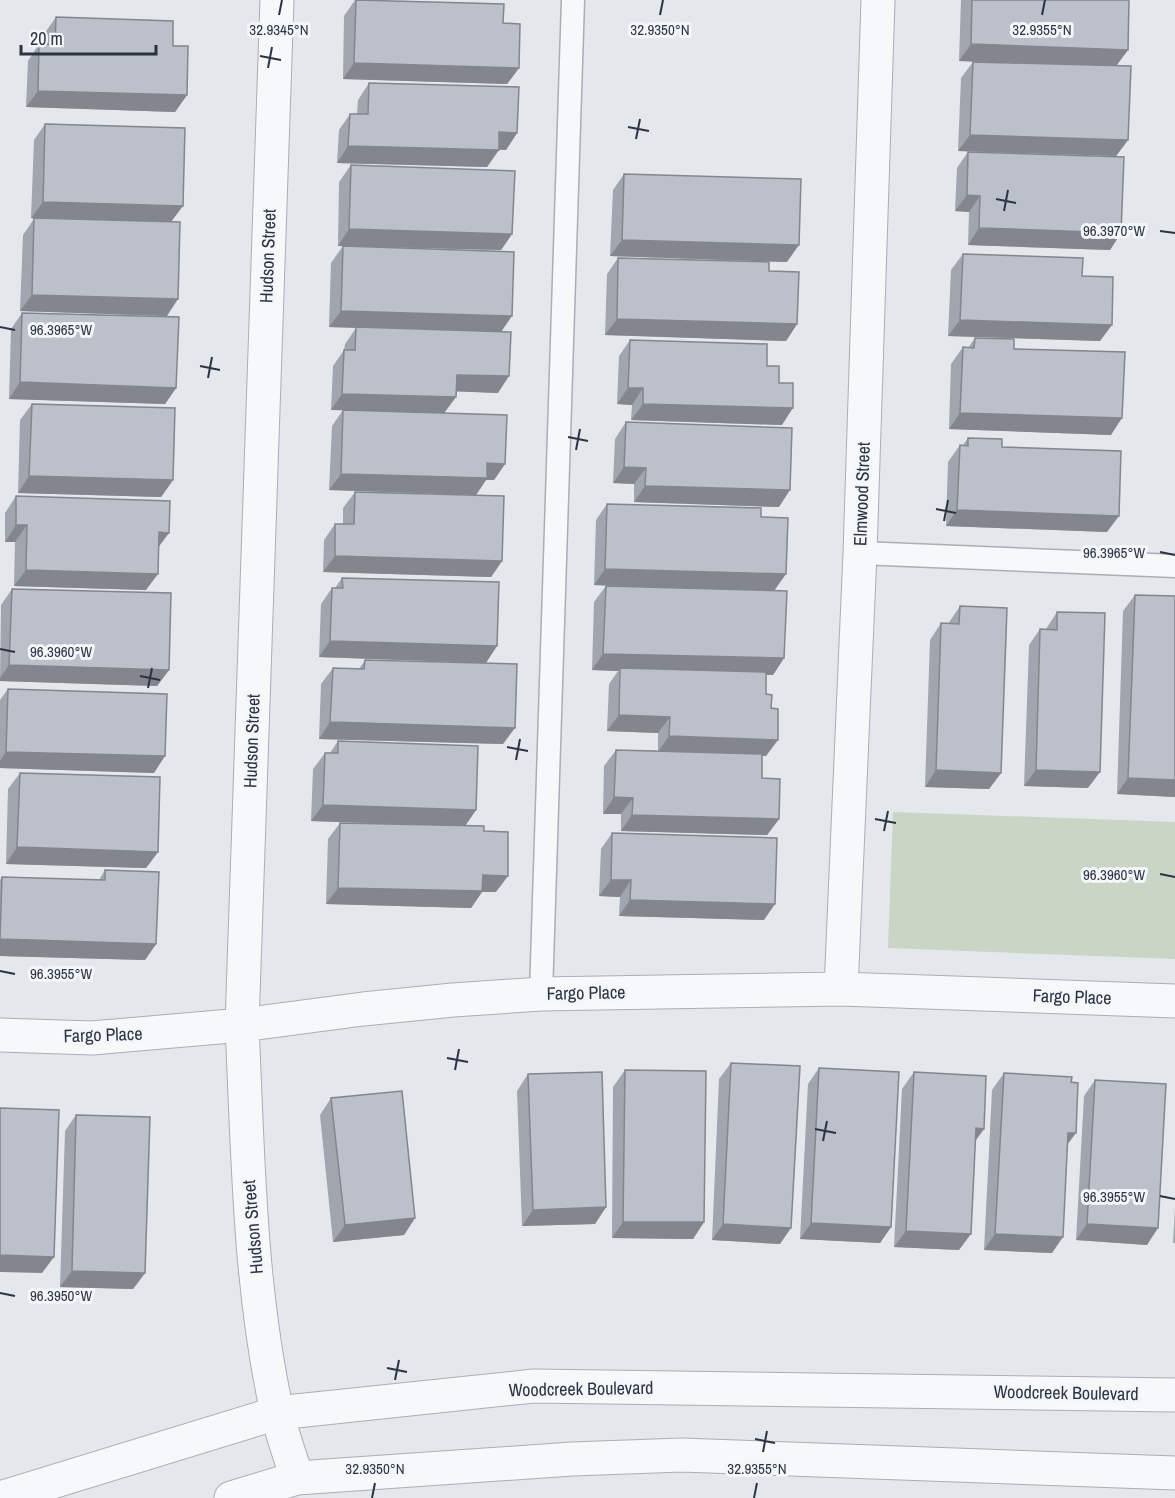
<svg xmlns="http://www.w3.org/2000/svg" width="1175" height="1498" font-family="'Archivo Narrow',sans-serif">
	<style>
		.green { fill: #c9d6c5 }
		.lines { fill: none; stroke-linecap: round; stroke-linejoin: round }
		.service-casing { stroke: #a9aeb7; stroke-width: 25 }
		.minor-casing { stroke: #a9aeb7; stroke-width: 35 }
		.tertiary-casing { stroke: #a9aeb7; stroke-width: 35 }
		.service { stroke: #f7f8fa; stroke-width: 22 }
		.minor { stroke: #f7f8fa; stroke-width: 33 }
		.tertiary { stroke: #f7f8fa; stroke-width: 33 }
		.wall { fill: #a1a5ae }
		.shaded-wall { fill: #83868d }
		.building { fill: #bbc0ca; stroke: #83868d; stroke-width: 1.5 }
		.ticks { fill: none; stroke: #2b3445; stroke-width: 2 }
		.labels { text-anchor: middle; stroke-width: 6; stroke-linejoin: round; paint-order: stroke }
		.street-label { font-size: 18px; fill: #2b3445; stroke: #f4f6f9 }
		.ticks-label { font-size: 15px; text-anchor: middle; fill: #2b3445; stroke: #f4f6f9; stroke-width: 6; stroke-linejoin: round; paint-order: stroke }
	</style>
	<rect width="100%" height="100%" fill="#e4e7ec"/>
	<path class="green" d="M 893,812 L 1175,822 L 1175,959 L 888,948 Z"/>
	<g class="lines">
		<defs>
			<path id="service" d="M 860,553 L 1175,566
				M 541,994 L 573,0"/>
			<path id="minor" d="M 277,0 L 242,1025 C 248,1154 249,1285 277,1412 C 282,1434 290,1456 297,1478
				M 841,989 L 860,553 L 878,0
				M 0,1035 L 92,1038 L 242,1025 L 363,1009 L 453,1000 L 541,994 L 841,989 L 1175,1001"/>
			<path id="tertiary" d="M 0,1498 L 277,1413 L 534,1386 L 1175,1395
				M 231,1498 L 297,1478 L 572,1459 L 682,1455 L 1175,1473"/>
		</defs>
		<use href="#service" class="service-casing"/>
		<use href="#minor" class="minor-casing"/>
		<use href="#tertiary" class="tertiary-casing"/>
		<use href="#service" class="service"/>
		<use href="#minor" class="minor"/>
		<use href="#tertiary" class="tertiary"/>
	</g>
	<path class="wall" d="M 355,0 L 503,23 L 519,68 L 507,84 L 343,79 L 344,16 Z
		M 961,0 L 1129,0 L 1128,50 L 1116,66 L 1128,140 L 1116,156 L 958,151 L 961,78 L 973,62 L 1071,65 L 959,61 Z
		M 56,17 L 173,46 L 187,95 L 175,112 L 26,107 L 28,61 L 39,44 L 44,44 L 44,34 Z
		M 369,83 L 517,133 L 506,150 L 499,149 L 487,167 L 337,163 L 339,130 L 350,114 L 357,114 L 358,100 Z
		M 45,124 L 171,222 L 167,316 L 20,311 L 23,235 L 34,219 L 31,218 L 34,140 Z
		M 968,152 L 1121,233 L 1110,250 L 968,245 L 969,212 L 955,211 L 957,168 Z
		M 351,165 L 512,234 L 501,250 L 338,246 L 339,182 Z
		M 624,174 L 787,262 L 610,256 L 613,190 Z
		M 343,246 L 501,332 L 498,393 L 456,391 L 456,397 L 444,413 L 505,464 L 494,480 L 486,480 L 476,495 L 329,490 L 332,426 L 343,410 L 331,410 L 333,366 L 344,350 L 345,344 L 356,328 L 329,327 L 331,263 Z
		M 963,254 L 1082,276 L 1100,341 L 948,336 L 951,270 Z
		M 618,258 L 769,271 L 797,324 L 786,341 L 605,335 L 607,274 Z
		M 22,313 L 176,388 L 165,404 L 9,399 L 11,329 Z
		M 975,338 L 1111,435 L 949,429 L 951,364 L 963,347 L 968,348 Z
		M 630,340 L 767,366 L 779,383 L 782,425 L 631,420 L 632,405 L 617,404 L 619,356 Z
		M 32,404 L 173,480 L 161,497 L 18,493 L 20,420 Z
		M 626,422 L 779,507 L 634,502 L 634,484 L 613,483 L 615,439 Z
		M 968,438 L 1002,447 L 1107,532 L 946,526 L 948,462 L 960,445 L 963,445 Z
		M 355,492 L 502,561 L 491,577 L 323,572 L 324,540 L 335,524 L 343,524 L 343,508 Z
		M 16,496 L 158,548 L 146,590 L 14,586 L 15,542 L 5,542 L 5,513 Z
		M 607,504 L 761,517 L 775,590 L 784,658 L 773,675 L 766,675 L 766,756 L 762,756 L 762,778 L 779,819 L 767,835 L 621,831 L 621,814 L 603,814 L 604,766 L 616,750 L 658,751 L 658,733 L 607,731 L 609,684 L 618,671 L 592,670 L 594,602 L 606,586 L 644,587 L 594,585 L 596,520 Z
		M 342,578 L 486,663 L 319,657 L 321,604 L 332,588 L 335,588 Z
		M 12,589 L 169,670 L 157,686 L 0,681 L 1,605 Z
		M 1135,595 L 1175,797 L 1117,794 L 1123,611 Z
		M 960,606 L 1001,773 L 989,789 L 925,787 L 930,640 L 941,623 L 948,624 Z
		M 1057,612 L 1088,788 L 1024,786 L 1029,645 L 1040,629 L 1046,629 Z
		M 365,660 L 503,744 L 319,739 L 321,684 L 333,668 L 359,669 Z
		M 8,689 L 154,773 L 0,768 L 0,700 Z
		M 338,741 L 476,810 L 465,826 L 484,831 L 496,892 L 482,892 L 471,908 L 326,904 L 328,839 L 340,823 L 391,824 L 311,821 L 313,769 L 325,753 L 330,753 Z
		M 20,773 L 158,852 L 146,868 L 6,864 L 8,789 Z
		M 612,833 L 764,920 L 619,916 L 620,897 L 599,896 L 601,849 Z
		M 105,870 L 156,944 L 145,960 L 0,956 L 0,880 L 2,877 L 99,880 Z
		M 731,1063 L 780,1244 L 712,1240 L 719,1079 Z
		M 819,1068 L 891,1227 L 880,1243 L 800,1239 L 808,1084 Z
		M 625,1070 L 704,1222 L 693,1239 L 612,1238 L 613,1087 Z
		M 914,1072 L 984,1129 L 976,1140 L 959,1250 L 894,1247 L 902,1089 Z
		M 1004,1073 L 1068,1145 L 1052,1253 L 984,1250 L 992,1090 Z
		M 528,1074 L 606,1207 L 595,1224 L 522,1226 L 517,1091 Z
		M 1095,1080 L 1147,1245 L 1076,1240 L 1084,1096 Z
		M 331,1098 L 415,1218 L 404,1235 L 333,1242 L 320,1115 Z
		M 76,1115 L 145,1273 L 133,1289 L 60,1287 L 65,1131 Z
		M 1175,1207 L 1175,1243 L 1173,1243 Z"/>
	<path class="shaded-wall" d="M 971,44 L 1128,50 L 1116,66 L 959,61 Z
		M 354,63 L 519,68 L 507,84 L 343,79 Z
		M 38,91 L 187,95 L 175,112 L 26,107 Z
		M 499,132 L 517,133 L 506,150 L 488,149 Z
		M 970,135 L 1128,140 L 1116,156 L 958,151 Z
		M 348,146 L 499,150 L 487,167 L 337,163 Z
		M 967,195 L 980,196 L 969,212 L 955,211 Z
		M 43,202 L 183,206 L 171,222 L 31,218 Z
		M 979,228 L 1121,233 L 1110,250 L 968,245 Z
		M 349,229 L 512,234 L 501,250 L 338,246 Z
		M 622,240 L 799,245 L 787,262 L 610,256 Z
		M 32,295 L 178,299 L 167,316 L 20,311 Z
		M 341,311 L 512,316 L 501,332 L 329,327 Z
		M 617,319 L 797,324 L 786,341 L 605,335 Z
		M 960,320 L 1112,325 L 1100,341 L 948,336 Z
		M 457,375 L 509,376 L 498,393 L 445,391 Z
		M 20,382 L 176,388 L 165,404 L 9,399 Z
		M 628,388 L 643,388 L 632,405 L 617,404 Z
		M 342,394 L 456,397 L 444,413 L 331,410 Z
		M 643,404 L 793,408 L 782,425 L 631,420 Z
		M 960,413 L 1122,418 L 1111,435 L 949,429 Z
		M 487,463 L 505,464 L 494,480 L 486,480 L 476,495 L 329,490 L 341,474 Z
		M 624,467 L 646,468 L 634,484 L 613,483 Z
		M 29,476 L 173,480 L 161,497 L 18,493 Z
		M 645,486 L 790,490 L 779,507 L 634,502 Z
		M 957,510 L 1119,516 L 1107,532 L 946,526 Z
		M 16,525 L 27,525 L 15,542 L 5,542 Z
		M 159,532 L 169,533 L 157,549 Z
		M 335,556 L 502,561 L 491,577 L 323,572 Z
		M 605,569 L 786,574 L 774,591 L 594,585 Z
		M 26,570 L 158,574 L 146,590 L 14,586 Z
		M 330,641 L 497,646 L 486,663 L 319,657 Z
		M 603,654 L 784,658 L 773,675 L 620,671 L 620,668 L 618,671 L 592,670 Z
		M 9,665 L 169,670 L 157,686 L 0,681 L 0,678 Z
		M 619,715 L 670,717 L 658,733 L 607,731 Z
		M 330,722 L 515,728 L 503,744 L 319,739 Z
		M 669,736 L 778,740 L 766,756 L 658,752 Z
		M 6,752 L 165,756 L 154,773 L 0,768 L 0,761 Z
		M 936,770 L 1001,773 L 989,789 L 925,787 Z
		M 1036,770 L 1100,772 L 1088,788 L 1024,786 Z
		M 1128,778 L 1175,780 L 1175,797 L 1117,794 Z
		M 614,797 L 633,798 L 621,814 L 603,814 Z
		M 323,805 L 476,810 L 465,826 L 311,821 Z
		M 632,815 L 779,819 L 767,835 L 621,831 Z
		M 17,847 L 158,852 L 146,868 L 6,864 Z
		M 483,875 L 508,876 L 496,892 L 482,892 L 471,908 L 326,904 L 338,888 Z
		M 611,880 L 631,880 L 620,897 L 599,896 Z
		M 630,900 L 775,904 L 764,920 L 619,916 Z
		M 0,939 L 156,944 L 145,960 L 0,956 Z
		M 976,1128 L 984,1129 L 972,1145 Z
		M 1068,1133 L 1076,1133 L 1064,1149 Z
		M 606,1207 L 595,1224 L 522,1226 L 533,1210 Z
		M 415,1218 L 404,1235 L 333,1242 L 345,1225 Z
		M 623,1222 L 704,1222 L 693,1239 L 612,1238 Z
		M 811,1223 L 891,1227 L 880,1243 L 800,1239 Z
		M 723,1224 L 791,1228 L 780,1244 L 712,1240 Z
		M 1087,1224 L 1158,1228 L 1147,1245 L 1076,1240 Z
		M 906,1231 L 971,1234 L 959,1250 L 894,1247 Z
		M 995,1234 L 1063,1237 L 1052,1253 L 984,1250 Z
		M 0,1255 L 54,1257 L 42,1273 L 0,1272 Z
		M 72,1271 L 145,1273 L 133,1289 L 60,1287 Z"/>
	<path class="building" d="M 356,0 L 504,4 L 503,23 L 520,24 L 519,68 L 354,63 Z
		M 972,0 L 1129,0 L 1128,50 L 971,44 Z
		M 56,17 L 173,21 L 173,46 L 188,46 L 187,95 L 38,91 L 39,44 L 55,45 Z
		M 973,62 L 1131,66 L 1128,140 L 970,135 Z
		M 369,83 L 519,87 L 517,133 L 499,132 L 499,150 L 348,146 L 350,114 L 368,114 Z
		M 45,124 L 185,128 L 183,206 L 43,202 Z
		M 968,152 L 1124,157 L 1121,233 L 979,228 L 980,196 L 967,195 Z
		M 351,165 L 515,171 L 512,234 L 349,229 Z
		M 624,174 L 801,179 L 799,245 L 622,240 Z
		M 34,218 L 180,222 L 178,299 L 32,295 Z
		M 343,246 L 514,252 L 512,316 L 341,311 Z
		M 963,254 L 1083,258 L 1082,276 L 1113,277 L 1112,325 L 960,320 Z
		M 618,258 L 769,262 L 769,271 L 799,272 L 797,324 L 617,319 Z
		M 22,313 L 179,317 L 176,388 L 20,382 Z
		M 356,327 L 511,332 L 509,376 L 457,375 L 456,397 L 342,394 L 344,350 L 355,350 Z
		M 975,338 L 1014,339 L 1014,349 L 1125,352 L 1122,418 L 960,413 L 963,347 L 974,348 Z
		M 630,340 L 767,344 L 767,366 L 779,366 L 779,383 L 793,383 L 793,408 L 643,404 L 643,388 L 628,388 Z
		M 32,404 L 175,408 L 173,480 L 29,476 Z
		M 343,410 L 507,415 L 505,464 L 487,463 L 487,478 L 341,474 Z
		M 626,422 L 792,428 L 790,490 L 645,486 L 646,468 L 624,467 Z
		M 968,438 L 1002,439 L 1002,447 L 1121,451 L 1119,516 L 957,510 L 960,445 L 968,446 Z
		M 355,492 L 504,496 L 502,561 L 335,556 L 335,524 L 354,524 Z
		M 16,496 L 170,501 L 169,533 L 159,532 L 158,574 L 26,570 L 27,525 L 16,525 Z
		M 607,504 L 761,508 L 761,517 L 788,518 L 786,574 L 605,569 Z
		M 342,578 L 499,582 L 497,646 L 330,641 L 332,588 L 343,588 Z
		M 606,586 L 787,591 L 784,658 L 603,654 Z
		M 12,589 L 171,593 L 169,670 L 9,665 Z
		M 1135,595 L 1175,596 L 1175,780 L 1128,778 Z
		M 960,606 L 1007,608 L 1001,773 L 936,770 L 941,623 L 959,624 Z
		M 1057,612 L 1105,613 L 1100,772 L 1036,770 L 1040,629 L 1057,630 Z
		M 365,660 L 517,664 L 515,728 L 330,722 L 333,668 L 364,669 Z
		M 620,668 L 766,672 L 766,694 L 772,695 L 771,708 L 778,709 L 778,740 L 669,736 L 670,717 L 619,715 Z
		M 8,689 L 167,694 L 165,756 L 6,752 Z
		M 338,741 L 478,746 L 476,810 L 323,805 L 325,753 L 338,753 Z
		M 616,750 L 762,754 L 762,778 L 780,779 L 779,819 L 632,815 L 633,798 L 614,797 Z
		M 20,773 L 160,777 L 158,852 L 17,847 Z
		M 340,823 L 484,826 L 484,831 L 508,832 L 508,876 L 483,875 L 482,891 L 338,888 Z
		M 612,833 L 777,838 L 775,904 L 630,900 L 631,880 L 611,880 Z
		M 105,870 L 159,872 L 156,944 L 0,939 L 2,877 L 105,880 Z
		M 731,1063 L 800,1066 L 791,1228 L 723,1224 Z
		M 819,1068 L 899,1072 L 891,1227 L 811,1223 Z
		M 625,1070 L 706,1071 L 704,1222 L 623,1222 Z
		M 602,1072 L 606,1207 L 533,1210 L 528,1074 Z
		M 914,1072 L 986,1076 L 984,1129 L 976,1128 L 971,1234 L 906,1231 Z
		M 1004,1073 L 1072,1077 L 1071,1082 L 1078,1083 L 1076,1133 L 1068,1133 L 1063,1237 L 995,1234 Z
		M 1095,1080 L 1166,1084 L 1158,1228 L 1087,1224 Z
		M 402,1091 L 415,1218 L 345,1225 L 331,1098 Z
		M 0,1108 L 59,1110 L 54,1257 L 0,1255 Z
		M 76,1115 L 150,1117 L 145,1273 L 72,1271 Z"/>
	<path class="ticks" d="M 279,15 L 282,0M 660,15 L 663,0M 1042,15 L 1045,0M 260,56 L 281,60M 268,68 L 272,47M 628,127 L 649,131M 636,139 L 640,119M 996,199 L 1016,203M 1004,211 L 1008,190M 1160,231 L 1175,233M 0,327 L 15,330M 200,366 L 220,370M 208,378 L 212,357M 568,437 L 588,441M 576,450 L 580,429M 936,509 L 956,513M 944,521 L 948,500M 1160,552 L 1175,555M 0,649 L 15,652M 140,676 L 160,680M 148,688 L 152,668M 507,747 L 528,751M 516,760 L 520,739M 875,819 L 896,823M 884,831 L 888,811M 1160,874 L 1175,877M 0,971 L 15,974M 447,1058 L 468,1062M 455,1070 L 459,1049M 815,1129 L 836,1133M 823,1141 L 827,1121M 1160,1196 L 1175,1199M 0,1293 L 15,1296M 387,1368 L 407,1372M 395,1380 L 399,1360M 755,1439 L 775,1443M 763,1452 L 767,1431M 372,1498 L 375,1483M 754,1498 L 757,1483"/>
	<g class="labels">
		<g class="street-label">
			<text transform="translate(268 256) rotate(-88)" y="6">Hudson Street</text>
			<text transform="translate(862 494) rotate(-88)" y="6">Elmwood Street</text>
			<text transform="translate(252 741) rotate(-88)" y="6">Hudson Street</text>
			<text transform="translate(586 993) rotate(-1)" y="6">Fargo Place</text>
			<text transform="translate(1072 997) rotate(2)" y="6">Fargo Place</text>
			<text transform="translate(103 1035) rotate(-2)" y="6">Fargo Place</text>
			<text transform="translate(253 1227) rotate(-95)" y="6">Hudson Street</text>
			<text transform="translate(581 1389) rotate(-1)" y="6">Woodcreek Boulevard</text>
			<text transform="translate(1066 1393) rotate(1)" y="6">Woodcreek Boulevard</text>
		</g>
	</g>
	<g class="ticks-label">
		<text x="279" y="35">32.9345°N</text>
		<text x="660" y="35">32.9350°N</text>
		<text x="1042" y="35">32.9355°N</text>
		<text x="1114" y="236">96.3970°W</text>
		<text x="61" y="335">96.3965°W</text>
		<text x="1114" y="558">96.3965°W</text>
		<text x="61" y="657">96.3960°W</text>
		<text x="1114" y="880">96.3960°W</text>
		<text x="61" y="979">96.3955°W</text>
		<text x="1114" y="1202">96.3955°W</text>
		<text x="61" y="1301">96.3950°W</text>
		<text x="375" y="1474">32.9350°N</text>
		<text x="757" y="1474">32.9355°N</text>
	</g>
	<path d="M21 45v9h135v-9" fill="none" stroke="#2b3445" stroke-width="3"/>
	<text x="30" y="45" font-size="18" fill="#2b3445" stroke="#f4f6f9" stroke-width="4.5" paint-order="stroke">20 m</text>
</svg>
